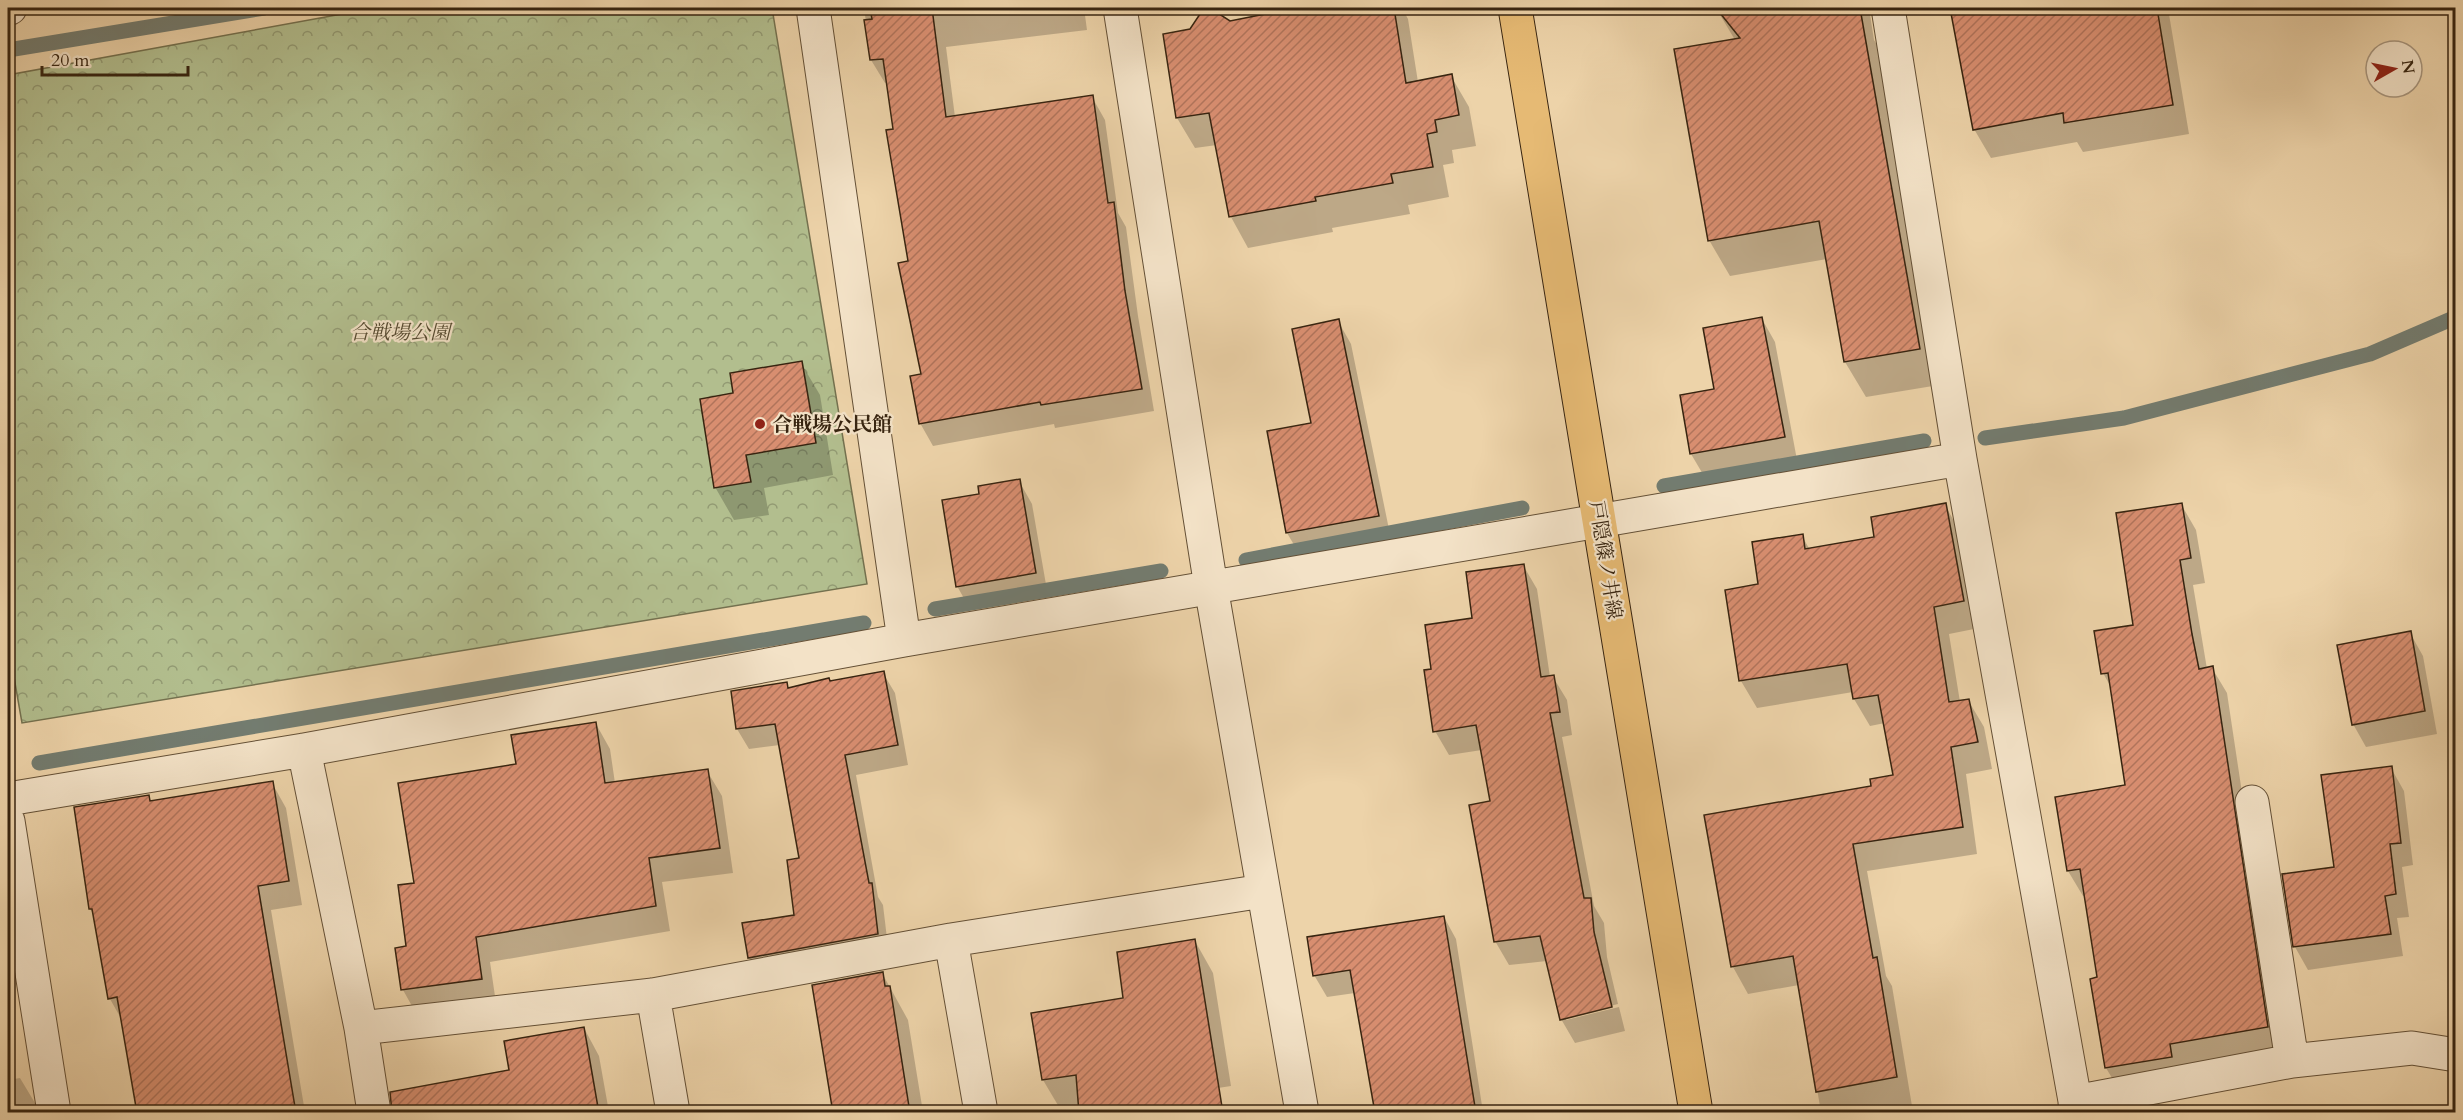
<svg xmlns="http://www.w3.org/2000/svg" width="2463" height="1120" font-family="Cardo,'Noto Serif JP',serif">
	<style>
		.park { fill: url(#park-crowns); stroke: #74714f; stroke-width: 1.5 }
		.shadow { fill: #0003 }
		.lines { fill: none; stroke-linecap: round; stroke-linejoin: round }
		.stream { stroke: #737c70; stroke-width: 15 }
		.building { fill: url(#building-hatch); stroke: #372410; stroke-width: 1.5 }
		.street-casing { stroke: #645036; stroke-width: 35 }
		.primary-casing { stroke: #372410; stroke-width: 35 }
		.street { stroke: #f3e2c7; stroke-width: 33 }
		.primary { stroke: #e6ba74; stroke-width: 33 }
		.poi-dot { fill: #8f2418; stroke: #f3e2c7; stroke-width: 2 }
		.labels { text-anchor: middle; stroke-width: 4.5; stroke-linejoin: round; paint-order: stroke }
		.park-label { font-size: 20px; font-style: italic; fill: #564a30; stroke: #f3e2c7 }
		.poi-label { font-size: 20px; font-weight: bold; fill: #372410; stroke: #f3e2c7; text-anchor: start }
		.street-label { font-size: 20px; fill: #372410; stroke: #f3e2c7 }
	</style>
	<defs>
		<pattern id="park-crowns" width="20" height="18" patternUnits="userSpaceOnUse" patternTransform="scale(1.5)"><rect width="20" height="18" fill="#b2be8e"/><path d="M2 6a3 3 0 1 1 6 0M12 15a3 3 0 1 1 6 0" fill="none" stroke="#929a73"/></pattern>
		<pattern id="building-hatch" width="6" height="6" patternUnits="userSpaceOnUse" patternTransform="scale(1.5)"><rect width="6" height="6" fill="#d88e70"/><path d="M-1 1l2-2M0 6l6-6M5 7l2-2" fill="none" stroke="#b0745b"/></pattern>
	</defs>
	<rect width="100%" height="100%" fill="#edd3a9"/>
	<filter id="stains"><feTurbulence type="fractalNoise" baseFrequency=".00333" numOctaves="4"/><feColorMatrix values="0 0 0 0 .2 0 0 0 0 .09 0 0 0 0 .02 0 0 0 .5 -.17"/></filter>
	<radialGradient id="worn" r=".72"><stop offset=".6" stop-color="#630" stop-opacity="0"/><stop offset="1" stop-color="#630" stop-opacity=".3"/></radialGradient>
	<path class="park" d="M 375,8 L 772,8 L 867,584 L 22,723 L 8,643 L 8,75 Z"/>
	<path class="shadow" d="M 864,8 L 1084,8 L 1087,30 L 946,47 L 955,117 L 1092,97 L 1105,120 L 1118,213 L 1126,227 L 1138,316 L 1154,411 L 1055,428 L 1054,424 L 933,446 L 920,423 L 923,375 L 888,82 L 885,83 L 871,60 Z
		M 1206,8 L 1229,23 L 1271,14 L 1275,8 L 1402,8 L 1408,19 L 1418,82 L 1451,76 L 1469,107 L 1476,146 L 1452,150 L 1454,163 L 1443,165 L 1449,197 L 1408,205 L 1410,214 L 1332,228 L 1333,232 L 1248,248 L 1231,217 L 1217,145 L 1195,148 L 1177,118 L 1190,31 Z
		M 1716,8 L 1869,8 L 1874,40 L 1882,53 L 1939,385 L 1866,397 L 1845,362 L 1827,259 L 1730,276 L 1709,240 L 1735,40 Z
		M 1993,8 L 2168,8 L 2189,134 L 2083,152 L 2077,142 L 1991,158 L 1974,129 L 1953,15 Z
		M 1762,319 L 1775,342 L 1797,460 L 1704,476 L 1691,454 L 1716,390 Z
		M 1338,321 L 1351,344 L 1391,539 L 1300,555 L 1287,533 Z
		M 801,363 L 820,395 L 833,475 L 764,488 L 769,515 L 734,520 L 715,487 L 735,394 Z
		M 1019,481 L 1032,504 L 1048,596 L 970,609 L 957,586 L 981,496 Z
		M 2181,504 L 2196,530 L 2205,583 L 2193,585 L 2207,669 L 2212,668 L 2227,693 L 2281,1052 L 2121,1093 L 2106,1068 L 2099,979 L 2086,896 L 2083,896 L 2068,871 L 2057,798 L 2127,787 L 2112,689 L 2103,673 L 2135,627 Z
		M 1945,505 L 1960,532 L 1979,628 L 1949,634 L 1960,702 L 1968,700 L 1984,727 L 1992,769 L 1966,774 L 1977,854 L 1867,871 L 1886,976 L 1892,986 L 1913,1112 L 1821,1112 L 1799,985 L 1748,994 L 1733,967 L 1895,776 L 1885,723 L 1870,726 L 1854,699 L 1853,692 L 1757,708 L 1741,681 L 1760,585 L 1802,536 L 1810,550 L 1876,538 Z
		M 1523,565 L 1537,589 L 1550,677 L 1553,677 L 1567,700 L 1572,735 L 1562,737 L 1594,906 L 1604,923 L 1607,957 L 1618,1004 L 1566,1017 L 1566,1020 L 1619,1007 L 1625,1031 L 1575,1043 L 1561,1019 L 1547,961 L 1509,965 L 1495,941 L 1492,803 L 1482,750 L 1449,755 L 1435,731 L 1432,670 L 1474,619 Z
		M 2410,633 L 2423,656 L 2437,734 L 2366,747 L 2353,724 Z
		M 883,673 L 895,693 L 908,765 L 856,775 L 878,897 L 883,905 L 889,955 L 761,978 L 749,958 L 744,924 L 795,916 L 801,859 L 780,745 L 749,749 L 737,729 L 786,684 L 789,689 Z
		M 596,724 L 610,749 L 615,783 L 707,771 L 722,796 L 733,873 L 662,882 L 670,931 L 490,962 L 496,1003 L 417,1015 L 403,990 L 415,884 L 517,765 Z
		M 2391,768 L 2404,791 L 2413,865 L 2402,867 L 2409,917 L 2397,918 L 2403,956 L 2308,970 L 2295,947 L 2284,876 L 2336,868 Z
		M 272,783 L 286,808 L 302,905 L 271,910 L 305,1112 L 139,1112 L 123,1022 L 110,999 L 95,916 L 90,909 L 148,796 L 152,802 Z
		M 1444,917 L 1456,939 L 1483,1112 L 1376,1112 L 1355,993 L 1327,997 L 1314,975 Z
		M 1195,941 L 1213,973 L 1231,1086 L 1062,1112 L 1043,1080 L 1125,1000 Z
		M 882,973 L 908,1020 L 923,1112 L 834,1112 Z
		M 584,1028 L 599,1056 L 609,1112 L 422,1112 L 511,1071 Z
		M 20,1078 L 35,1103 L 36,1112 L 8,1112 L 8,1080 Z
		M 1262,1108 L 1264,1112 L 1233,1112 Z
		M 2414,1109 L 2416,1112 L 2397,1112 Z
		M 2456,1111 L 2456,1112 L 2419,1112 Z"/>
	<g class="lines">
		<path class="stream" d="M 8,50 L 264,8
			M 1985,438 L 2124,418 L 2370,354 L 2456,317
			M 1664,486 L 1924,441
			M 1246,560 L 1522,508
			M 935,609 L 1161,571
			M 39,763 L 864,623"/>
	</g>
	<path class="building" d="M 870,8 L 932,8 L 946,117 L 1093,95 L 1108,203 L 1114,202 L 1125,291 L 1142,389 L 1041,405 L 1040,402 L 919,424 L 910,376 L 921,374 L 898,263 L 908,261 L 886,130 L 893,129 L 883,59 L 870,60 L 864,20 L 872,19 Z
		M 1204,8 L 1210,8 L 1230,21 L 1270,13 L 1273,8 L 1394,8 L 1406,83 L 1452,74 L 1459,115 L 1435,120 L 1437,132 L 1427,134 L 1433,167 L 1391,174 L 1393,183 L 1315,197 L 1316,201 L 1229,217 L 1209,113 L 1176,118 L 1163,34 L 1190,29 Z
		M 1716,8 L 1860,8 L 1920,349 L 1844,362 L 1819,221 L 1708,241 L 1674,49 L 1740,38 Z
		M 1950,8 L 2157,8 L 2173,105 L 2064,123 L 2063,113 L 1973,130 Z
		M 1762,317 L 1785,437 L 1690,454 L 1680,395 L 1714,389 L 1703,328 Z
		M 1339,319 L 1379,516 L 1286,533 L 1267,431 L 1311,423 L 1292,329 Z
		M 802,361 L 816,443 L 746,455 L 751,482 L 714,488 L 700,399 L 733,393 L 730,373 Z
		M 1020,479 L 1036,573 L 956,587 L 942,500 L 979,494 L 978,486 Z
		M 1946,503 L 1964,601 L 1934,607 L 1949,702 L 1969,699 L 1978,742 L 1951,747 L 1963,827 L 1853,844 L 1873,958 L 1877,957 L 1897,1077 L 1816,1092 L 1793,956 L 1731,967 L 1704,815 L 1871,786 L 1870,779 L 1893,775 L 1878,695 L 1853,699 L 1847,664 L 1739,681 L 1725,590 L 1758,584 L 1752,542 L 1803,534 L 1805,549 L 1874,537 L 1871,517 Z
		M 2182,503 L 2191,558 L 2180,560 L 2192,634 L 2199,669 L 2213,666 L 2268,1027 L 2170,1044 L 2172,1057 L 2105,1068 L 2090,979 L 2097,977 L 2080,869 L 2067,871 L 2055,797 L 2125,785 L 2108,673 L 2101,674 L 2094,631 L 2133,625 L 2116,513 Z
		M 1524,564 L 1541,677 L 1554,675 L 1560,712 L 1550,713 L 1584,898 L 1591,898 L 1594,932 L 1612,1007 L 1560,1020 L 1540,936 L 1494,942 L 1469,805 L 1490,801 L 1476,725 L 1433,732 L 1424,670 L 1431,669 L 1425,625 L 1472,618 L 1466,572 Z
		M 2411,631 L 2425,711 L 2352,725 L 2337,645 Z
		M 884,671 L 898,745 L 845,755 L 869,883 L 872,883 L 878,934 L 748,958 L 742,923 L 794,915 L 787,860 L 799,858 L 775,724 L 736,729 L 731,691 L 787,682 L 788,688 L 829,678 L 830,681 Z
		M 596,722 L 605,783 L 708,769 L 720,848 L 649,858 L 656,906 L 476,937 L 482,979 L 401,990 L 395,948 L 406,946 L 398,885 L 414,883 L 398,783 L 516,764 L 511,735 Z
		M 2392,766 L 2401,843 L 2390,844 L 2396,894 L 2385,896 L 2391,934 L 2293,947 L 2282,874 L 2334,867 L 2321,775 Z
		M 273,781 L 289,881 L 258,886 L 296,1113 L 137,1113 L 117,997 L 108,999 L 92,909 L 89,909 L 74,807 L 149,795 L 150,801 Z
		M 1444,916 L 1476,1113 L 1375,1113 L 1350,970 L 1313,976 L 1307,937 Z
		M 1195,939 L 1223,1113 L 1079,1113 L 1076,1075 L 1042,1080 L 1031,1013 L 1123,998 L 1117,952 Z
		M 883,972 L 885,986 L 890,986 L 910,1113 L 833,1113 L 812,985 Z
		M 584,1027 L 599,1113 L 392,1113 L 390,1092 L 509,1070 L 504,1041 Z"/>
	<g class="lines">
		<defs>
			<path id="street" d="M 8,8 L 10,8
				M 813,8 L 904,640
				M 1120,8 L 1211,587 L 1302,1112
				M 1888,8 L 1960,459 L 2077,1112
				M 304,750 L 361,1028 L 374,1112
				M 8,799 L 304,750 L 904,640 L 1960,459
				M 2252,802 L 2292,1061
				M 8,821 L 54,1112
				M 951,940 L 981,1112
				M 653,995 L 673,1112
				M 361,1028 L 653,995 L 951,940 L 1263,891
				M 2075,1102 L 2292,1061 L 2412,1048 L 2456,1055"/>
			<path id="primary" d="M 1515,8 L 1696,1112"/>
		</defs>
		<use href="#street" class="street-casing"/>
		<use href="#primary" class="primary-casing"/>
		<use href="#street" class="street"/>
		<use href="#primary" class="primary"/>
	</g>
	<circle class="poi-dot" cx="760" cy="424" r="6"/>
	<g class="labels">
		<g class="park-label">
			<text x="400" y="339">合戦場公園</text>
		</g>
		<g class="poi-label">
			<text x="772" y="431">合戦場公民館</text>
		</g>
		<g class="street-label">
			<text transform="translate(1606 560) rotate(81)" y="7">戸隠篠ノ井線</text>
		</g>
	</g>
	<rect width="2463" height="1120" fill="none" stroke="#edd3a9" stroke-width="30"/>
	<rect x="9" y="9" width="2445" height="1102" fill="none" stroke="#372410" stroke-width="3"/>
	<rect x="15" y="15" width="2433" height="1090" fill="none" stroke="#372410" stroke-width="1.5"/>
	<g transform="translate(2394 69) rotate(81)"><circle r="28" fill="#f3e2c7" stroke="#a8967e" stroke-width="1.5"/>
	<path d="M0-4.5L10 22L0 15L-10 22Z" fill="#8f2418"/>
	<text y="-9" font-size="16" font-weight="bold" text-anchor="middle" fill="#372410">N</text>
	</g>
	<path d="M42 66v9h146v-9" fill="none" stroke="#372410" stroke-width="3"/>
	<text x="51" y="66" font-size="18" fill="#372410" stroke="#f3e2c7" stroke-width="4.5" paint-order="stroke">20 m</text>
	<rect width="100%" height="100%" filter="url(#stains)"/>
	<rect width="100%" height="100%" fill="url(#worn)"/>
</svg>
